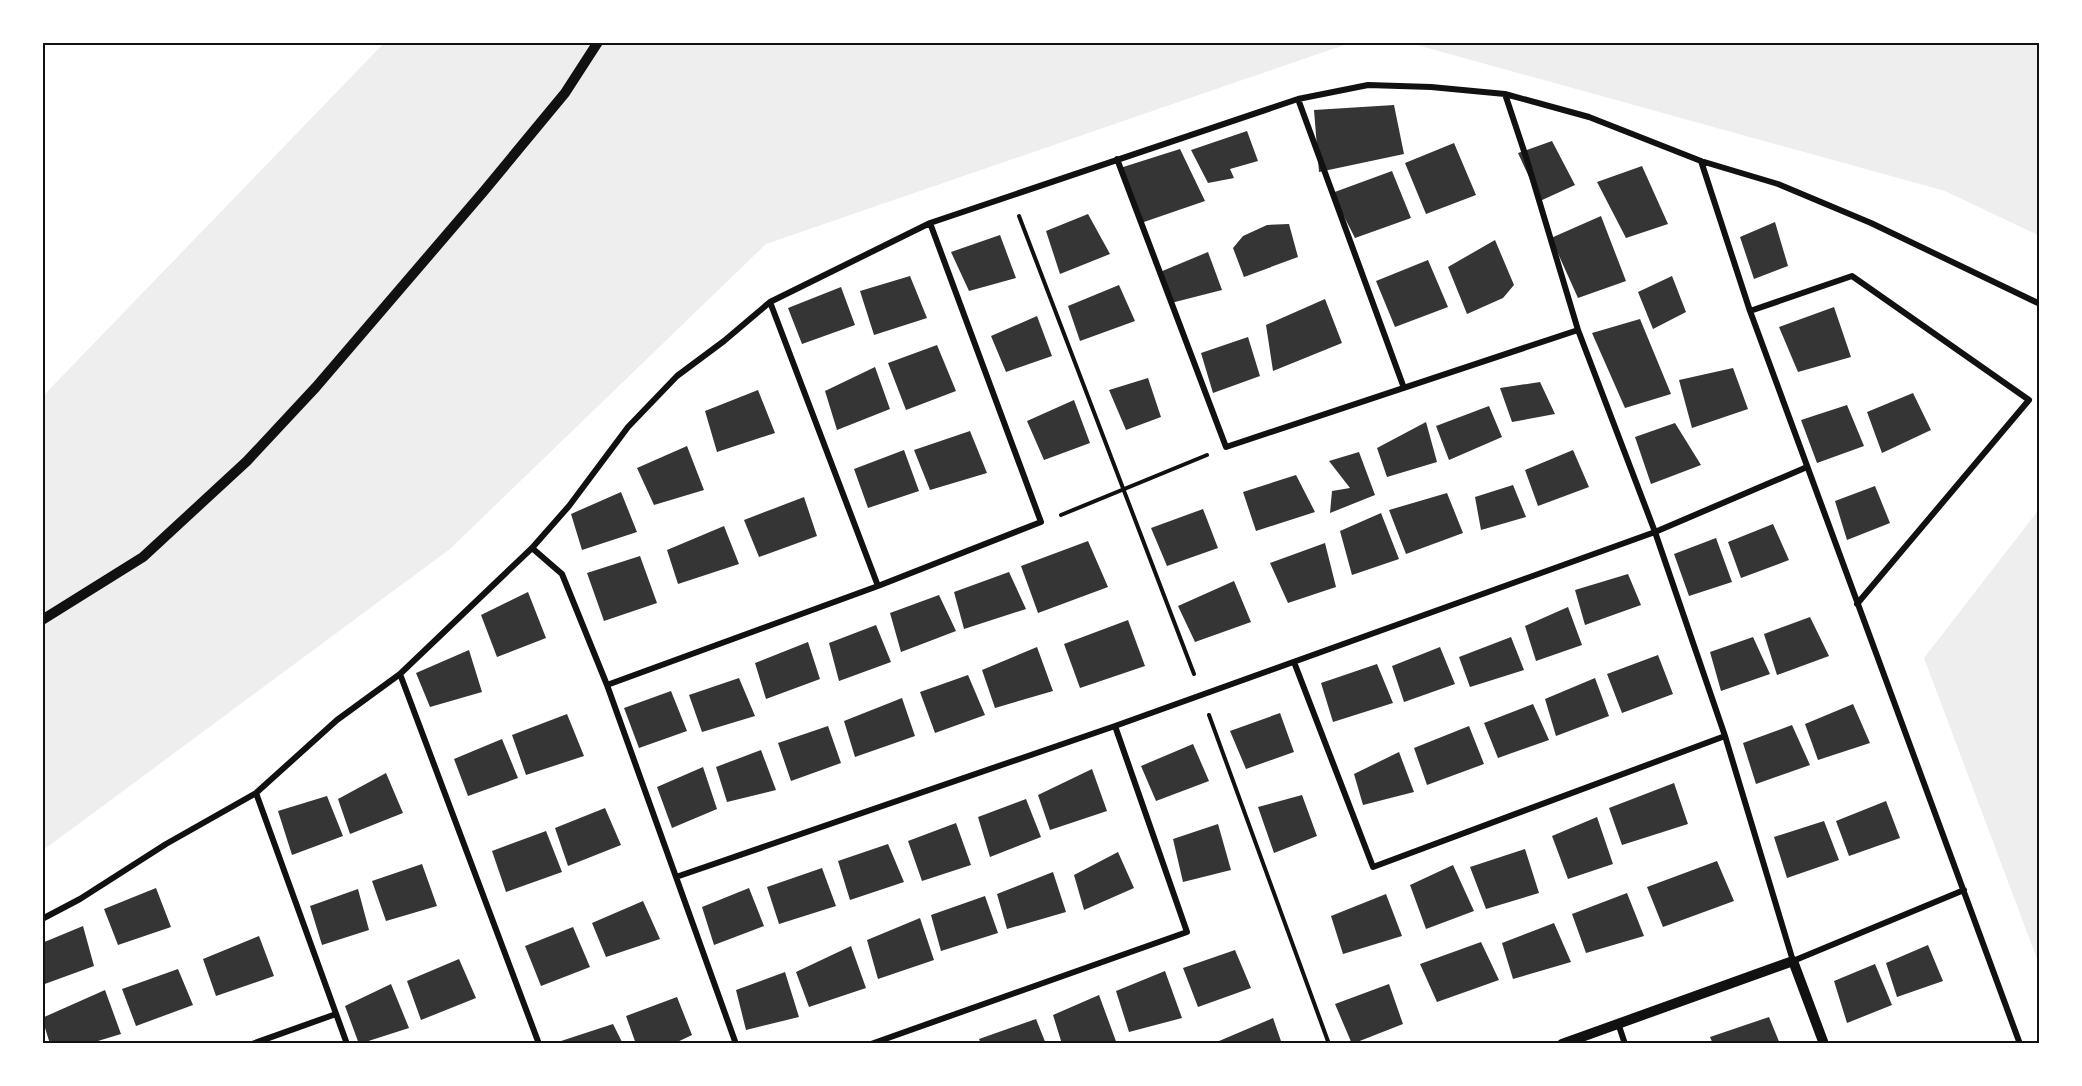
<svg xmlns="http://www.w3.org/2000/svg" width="2082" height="1086" font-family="'Noto Sans',sans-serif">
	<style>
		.green { fill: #eee }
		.building { fill: #353535 }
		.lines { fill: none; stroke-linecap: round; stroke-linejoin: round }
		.path { stroke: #111; stroke-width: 4 }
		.minor { stroke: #111; stroke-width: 6 }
		.tertiary { stroke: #111; stroke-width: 10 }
		.neatline { fill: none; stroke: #111; stroke-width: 2 }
	</style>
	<rect width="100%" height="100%" fill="#fff"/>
	<path class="green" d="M 385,42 L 1353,42 L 766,244 L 450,549 L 42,851 L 42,397 Z
		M 1406,42 L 2040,42 L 2040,236 L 1945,191 Z
		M 2040,508 L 2040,967 L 1924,658 Z"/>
	<path class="building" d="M 1394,105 L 1404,154 L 1319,172 L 1314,110 Z
		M 1247,131 L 1258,161 L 1230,169 L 1234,178 L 1208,183 L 1191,150 Z
		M 1552,141 L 1575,185 L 1540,201 L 1518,153 Z
		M 1454,143 L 1476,195 L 1426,214 L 1405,163 Z
		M 1180,149 L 1205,201 L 1141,223 L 1120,168 Z
		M 1642,166 L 1668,224 L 1626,238 L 1597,182 Z
		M 1392,171 L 1411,218 L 1355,238 L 1332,193 Z
		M 1088,214 L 1110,254 L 1060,274 L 1046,231 Z
		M 1601,216 L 1626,281 L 1578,298 L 1551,238 Z
		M 1775,222 L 1788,266 L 1754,279 L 1740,237 Z
		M 1289,224 L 1298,257 L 1244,277 L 1233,248 L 1243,236 L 1267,225 Z
		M 1000,235 L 1016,278 L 969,291 L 951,252 Z
		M 1495,240 L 1514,285 L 1503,298 L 1467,314 L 1448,267 Z
		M 1208,252 L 1222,290 L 1171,303 L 1160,272 Z
		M 1428,260 L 1448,307 L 1395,327 L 1376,281 Z
		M 910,276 L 927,318 L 874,335 L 860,291 Z
		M 1672,276 L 1686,312 L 1653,329 L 1638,292 Z
		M 1119,285 L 1135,321 L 1080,341 L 1068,306 Z
		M 841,287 L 855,325 L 802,344 L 788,308 Z
		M 1325,299 L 1342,343 L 1273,371 L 1266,325 Z
		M 1834,307 L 1851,357 L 1798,372 L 1779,327 Z
		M 1037,316 L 1052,356 L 1006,372 L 991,336 Z
		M 1640,319 L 1671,394 L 1625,408 L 1592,333 Z
		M 1248,337 L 1260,376 L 1213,393 L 1201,353 Z
		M 937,345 L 956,391 L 906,410 L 888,363 Z
		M 875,367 L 890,409 L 837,430 L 825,391 Z
		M 1733,368 L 1748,409 L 1692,428 L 1679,380 Z
		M 1148,378 L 1161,417 L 1126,430 L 1109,390 Z
		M 1540,382 L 1555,414 L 1512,422 L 1500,388 Z
		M 758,390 L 775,433 L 717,452 L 705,411 Z
		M 1913,393 L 1931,430 L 1882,453 L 1867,412 Z
		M 1074,400 L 1090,443 L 1044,460 L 1027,421 Z
		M 1847,405 L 1864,446 L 1817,463 L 1801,420 Z
		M 1489,406 L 1502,437 L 1449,460 L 1436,426 Z
		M 1426,422 L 1437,462 L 1387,477 L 1377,448 Z
		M 1675,423 L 1701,465 L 1651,484 L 1635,437 Z
		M 970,431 L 987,473 L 930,490 L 914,450 Z
		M 687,446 L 704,490 L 654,505 L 637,468 Z
		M 904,450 L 919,491 L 868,508 L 854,469 Z
		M 1573,450 L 1589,487 L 1538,506 L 1525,470 Z
		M 1359,452 L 1375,495 L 1330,513 L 1332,491 L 1350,488 L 1329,461 Z
		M 1296,475 L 1315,512 L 1256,531 L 1243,492 Z
		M 1513,485 L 1526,517 L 1481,530 L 1475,497 Z
		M 1875,486 L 1890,523 L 1847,540 L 1835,501 Z
		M 621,492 L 637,532 L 582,550 L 571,514 Z
		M 1447,493 L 1463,533 L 1406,554 L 1389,510 Z
		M 804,497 L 817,536 L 759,557 L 744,520 Z
		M 1203,509 L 1218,548 L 1167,566 L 1151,528 Z
		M 1381,513 L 1399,559 L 1352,575 L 1340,531 Z
		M 1773,524 L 1789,560 L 1741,578 L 1728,542 Z
		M 724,526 L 739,564 L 678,584 L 667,550 Z
		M 1716,538 L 1732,582 L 1689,596 L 1674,554 Z
		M 1088,541 L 1108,587 L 1038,613 L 1021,566 Z
		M 1325,543 L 1336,587 L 1288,603 L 1270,563 Z
		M 640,556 L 657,603 L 604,621 L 587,573 Z
		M 1009,572 L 1026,609 L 964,629 L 954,592 Z
		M 1628,574 L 1641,605 L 1585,625 L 1575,590 Z
		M 1234,581 L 1251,622 L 1195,642 L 1178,606 Z
		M 528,592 L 546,638 L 497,657 L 481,615 Z
		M 939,595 L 956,631 L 901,652 L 890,613 Z
		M 1568,607 L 1582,645 L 1536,661 L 1525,626 Z
		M 1810,617 L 1829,656 L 1777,675 L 1764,634 Z
		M 1128,620 L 1145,666 L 1080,688 L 1064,644 Z
		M 876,625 L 891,662 L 839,681 L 829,643 Z
		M 1511,637 L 1524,670 L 1470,687 L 1459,657 Z
		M 1753,637 L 1770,674 L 1721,691 L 1710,652 Z
		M 808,642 L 820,679 L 766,699 L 755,663 Z
		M 1037,647 L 1053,691 L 995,708 L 982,670 Z
		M 1440,647 L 1455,684 L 1404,702 L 1392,666 Z
		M 469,650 L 482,692 L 430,707 L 416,673 Z
		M 1658,655 L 1673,694 L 1622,713 L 1607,674 Z
		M 1377,664 L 1393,703 L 1333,722 L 1321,683 Z
		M 968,675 L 985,715 L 935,733 L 920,692 Z
		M 739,678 L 755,716 L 702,732 L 689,695 Z
		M 1595,678 L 1609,716 L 1556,736 L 1545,699 Z
		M 671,691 L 687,731 L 639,748 L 624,708 Z
		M 902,698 L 915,736 L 855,757 L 844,721 Z
		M 1533,704 L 1549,740 L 1498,758 L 1484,723 Z
		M 1853,704 L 1870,743 L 1818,760 L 1805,724 Z
		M 1280,713 L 1294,752 L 1246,769 L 1230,731 Z
		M 567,714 L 584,756 L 526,775 L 512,735 Z
		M 1792,725 L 1810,765 L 1756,784 L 1743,743 Z
		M 828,726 L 841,763 L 791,781 L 778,743 Z
		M 1469,726 L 1484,764 L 1427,785 L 1414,748 Z
		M 502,739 L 518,778 L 468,796 L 454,759 Z
		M 1193,744 L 1209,781 L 1156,801 L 1141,766 Z
		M 761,750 L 776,790 L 727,802 L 716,767 Z
		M 1399,752 L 1414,792 L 1363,805 L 1354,774 Z
		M 703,767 L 717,809 L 672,828 L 657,787 Z
		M 1092,769 L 1107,811 L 1050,830 L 1038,795 Z
		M 386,773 L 403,813 L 350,834 L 338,799 Z
		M 1674,783 L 1688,824 L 1622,845 L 1609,808 Z
		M 1302,795 L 1317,836 L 1274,853 L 1258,807 Z
		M 327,796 L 343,836 L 292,855 L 278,811 Z
		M 1026,799 L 1041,837 L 990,857 L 978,817 Z
		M 1886,801 L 1900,838 L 1849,856 L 1836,821 Z
		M 605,808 L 621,845 L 568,866 L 555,828 Z
		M 1597,817 L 1613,864 L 1568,879 L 1552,836 Z
		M 1824,821 L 1839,860 L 1787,878 L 1774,837 Z
		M 956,823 L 971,865 L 922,881 L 908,841 Z
		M 1218,824 L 1231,870 L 1183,882 L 1173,839 Z
		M 546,831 L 562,872 L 506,892 L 492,851 Z
		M 888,844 L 904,882 L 850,900 L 838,861 Z
		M 1525,849 L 1539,893 L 1486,909 L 1470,867 Z
		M 1118,852 L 1134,888 L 1084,910 L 1074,875 Z
		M 1717,861 L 1734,901 L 1663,927 L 1647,887 Z
		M 422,864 L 437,906 L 386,921 L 372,881 Z
		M 1453,865 L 1474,911 L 1426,929 L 1410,885 Z
		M 822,868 L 836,906 L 779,924 L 767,887 Z
		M 1053,872 L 1066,912 L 1007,929 L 997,894 Z
		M 156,888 L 171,927 L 118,945 L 104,909 Z
		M 749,888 L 764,926 L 714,945 L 702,907 Z
		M 358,889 L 369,930 L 322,945 L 310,906 Z
		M 1627,893 L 1644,936 L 1586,953 L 1572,914 Z
		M 1386,894 L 1402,936 L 1343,954 L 1331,916 Z
		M 985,896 L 998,933 L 941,951 L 931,915 Z
		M 643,901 L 660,939 L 606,957 L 592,923 Z
		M 920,918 L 934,960 L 878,979 L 867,940 Z
		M 1554,923 L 1571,962 L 1513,979 L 1502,943 Z
		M 83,926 L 94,966 L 42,985 L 42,943 Z
		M 573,927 L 590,967 L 541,986 L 525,946 Z
		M 259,936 L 274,976 L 216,996 L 203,959 Z
		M 1481,942 L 1499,980 L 1437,1002 L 1420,964 Z
		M 1928,945 L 1943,981 L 1897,997 L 1886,963 Z
		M 851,946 L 866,988 L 809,1007 L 796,972 Z
		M 1235,950 L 1251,988 L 1198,1007 L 1183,968 Z
		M 459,959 L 476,998 L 421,1020 L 407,981 Z
		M 1875,964 L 1892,1005 L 1847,1023 L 1834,981 Z
		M 178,969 L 193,1005 L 136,1026 L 122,989 Z
		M 1165,971 L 1182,1018 L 1129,1032 L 1116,991 Z
		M 785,972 L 799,1017 L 746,1030 L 736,990 Z
		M 391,984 L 409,1028 L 359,1044 L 345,1006 Z
		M 1389,984 L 1403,1024 L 1352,1044 L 1335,1004 Z
		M 105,990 L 121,1034 L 88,1044 L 50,1044 L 42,1018 Z
		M 1099,995 L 1117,1044 L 1062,1044 L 1053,1015 Z
		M 677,997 L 692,1035 L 673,1044 L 636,1044 L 626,1016 Z
		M 1769,1017 L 1780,1044 L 1713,1044 L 1710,1037 Z
		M 1273,1018 L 1282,1044 L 1212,1044 Z
		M 1036,1019 L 1046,1044 L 981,1044 L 979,1039 Z
		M 613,1024 L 623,1044 L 562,1044 L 561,1041 Z"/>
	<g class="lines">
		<path class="path" d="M 1019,216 L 1194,674
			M 1061,515 L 1207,455
			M 1209,715 L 1329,1044"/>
		<path class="minor" d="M 1505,94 L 1526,157 L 1578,330 L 1655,532 L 1725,736 L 1793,961 L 1964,890
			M 1298,99 L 1404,388
			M 1117,159 L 1226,447 L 1578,330
			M 1701,161 L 1750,311 L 2020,1044
			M 770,302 L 878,586
			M 1750,311 L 1852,276 L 2029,400 L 1857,604
			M 532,548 L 562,574 L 607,685 L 736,1044
			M 1294,662 L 1373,867 L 1725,736
			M 400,674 L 539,1044
			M 607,685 L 878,586 L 1041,522 L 930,223
			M 256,793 L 347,1044
			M 676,877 L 1115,726 L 1655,532 L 1807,467
			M 42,919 L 80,899 L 166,844 L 256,793 L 337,720 L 400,674 L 532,548 L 569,506 L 628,427 L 677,376 L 724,341 L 770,302 L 930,223 L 1298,99 L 1368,85 L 1431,87 L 1505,94 L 1589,117 L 1701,161 L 1778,184 L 1871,223 L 2040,304
			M 1618,1023 L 1625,1044
			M 252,1044 L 336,1014
			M 871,1044 L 1187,932 L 1115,726"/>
		<path class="tertiary" d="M 42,620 L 143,557 L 247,461 L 316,387 L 484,191 L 565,93 L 598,42
			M 1562,1044 L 1793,961 L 1824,1044"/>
	</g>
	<rect width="2082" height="1086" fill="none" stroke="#ffffff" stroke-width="87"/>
	<rect x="44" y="44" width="1994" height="998" class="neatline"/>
</svg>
